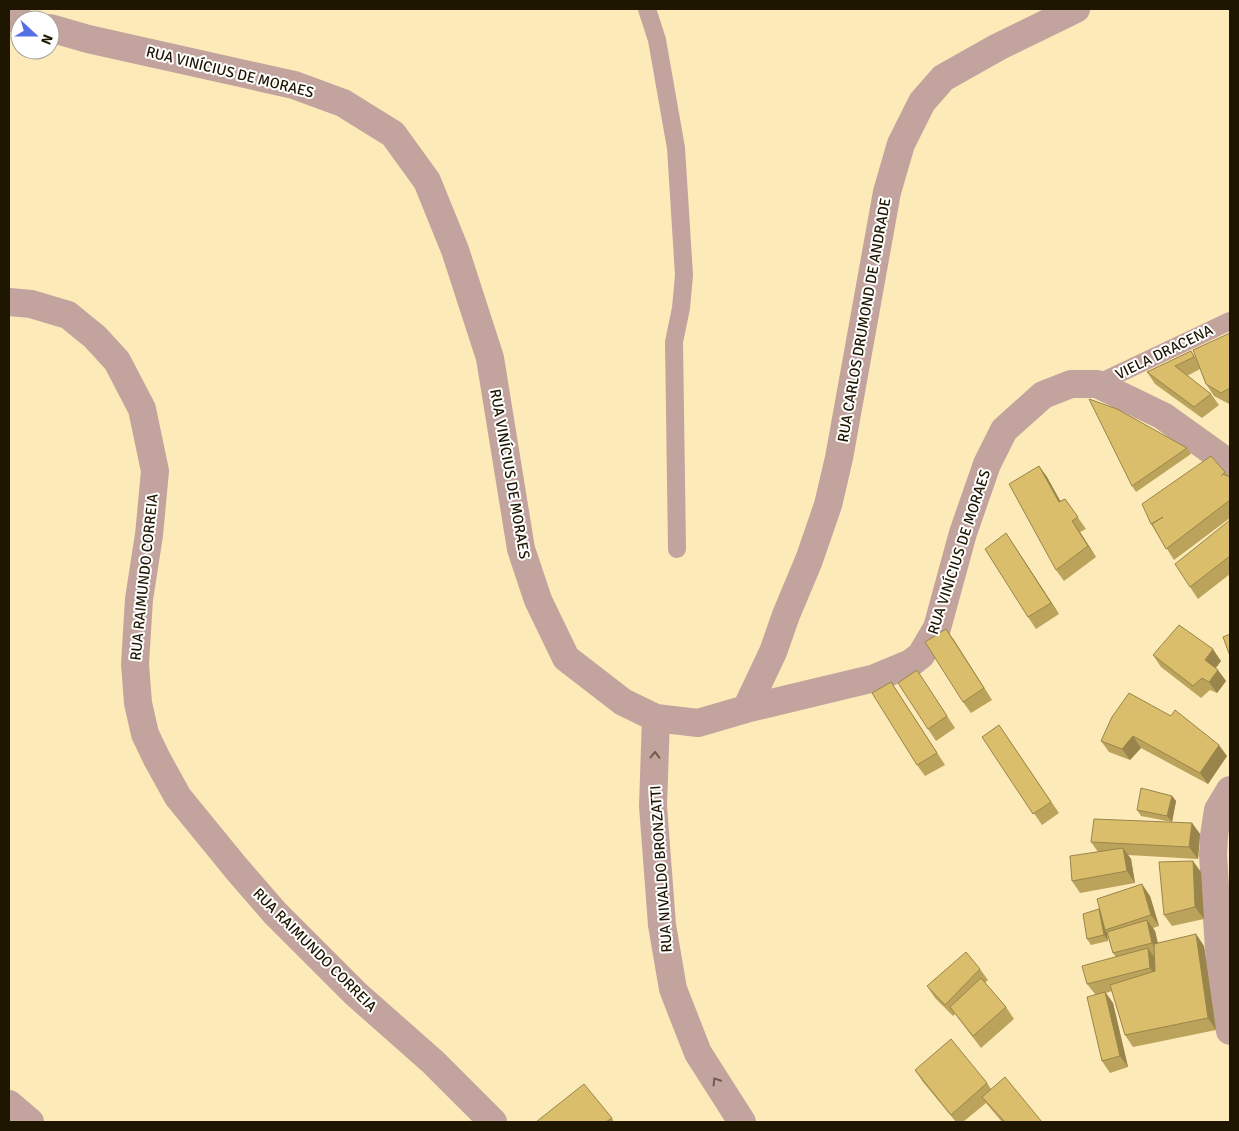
<svg xmlns="http://www.w3.org/2000/svg" width="1239" height="1131" font-family="Signika,sans-serif">
	<style>
		.lines { fill: none; stroke-linecap: round; stroke-linejoin: round }
		.service { stroke: #c2a39e; stroke-width: 18 }
		.minor { stroke: #c2a39e; stroke-width: 28 }
		.tertiary { stroke: #c2a39e; stroke-width: 28 }
		.wall { fill: #bca35c }
		.shaded-wall { fill: #99854b }
		.building { fill: #dbbe6b; stroke: #99854b }
		.oneway { stroke: #705c4f }
		.labels { text-anchor: middle; stroke-width: 4; stroke-linejoin: round; paint-order: stroke }
		.street-label { font-size: 15px; fill: #1e1600; stroke: #fff }
	</style>
	<rect width="100%" height="100%" fill="#fceab9"/>
	<g class="lines">
		<path class="service" d="M 647,9 L 657,40 L 676,148 L 684,275 L 681,308 L 674,342 L 677,549
			M 1097,384 L 1230,321"/>
		<path class="minor" d="M 9,17 L 20,20
			M 50,28 L 88,39 L 294,85 L 343,103 L 393,134 L 427,181 L 455,250 L 490,358 L 521,549 L 538,600 L 566,658 L 623,702 L 656,718 L 698,723 L 746,709 L 875,678 L 911,663 L 921,655 L 937,628 L 963,533 L 987,464 L 1004,430 L 1043,395 L 1071,384 L 1097,384 L 1163,416 L 1230,464
			M 9,302 L 31,304 L 68,315 L 95,337 L 117,361 L 142,409 L 155,471 L 149,535 L 139,599 L 135,664 L 138,703 L 145,734 L 157,759 L 178,797 L 236,868 L 275,913 L 356,994 L 433,1062 L 493,1122
			M 746,709 L 773,652 L 786,615 L 809,560 L 828,505 L 839,458 L 887,192 L 901,144 L 922,102 L 943,78 L 998,47 L 1076,9
			M 656,718 L 653,806 L 662,925 L 673,989 L 698,1053 L 742,1122
			M 1230,790 L 1218,810 L 1214,836 L 1213,855 L 1220,965 L 1230,1031"/>
		<path class="tertiary" d="M 9,1104 L 30,1122"/>
	</g>
	<path class="wall" d="M 1230,333 L 1230,403 L 1229,404 L 1214,396 L 1206,384 L 1200,369 L 1187,376 L 1211,394 L 1219,405 L 1202,418 L 1155,384 L 1147,372 L 1191,351 L 1197,360 Z
		M 1187,448 L 1191,454 L 1136,492 L 1132,486 Z
		M 1039,466 L 1047,477 L 1060,501 L 1065,499 L 1086,529 L 1080,532 L 1096,557 L 1064,581 L 1056,570 Z
		M 1225,472 L 1230,477 L 1230,518 L 1174,560 L 1151,524 Z
		M 1230,520 L 1230,574 L 1198,599 L 1190,587 Z
		M 1014,545 L 1059,614 L 1036,629 L 1028,617 Z
		M 946,629 L 992,700 L 971,713 L 963,702 Z
		M 1153,655 L 1221,661 L 1216,668 L 1226,681 L 1217,693 L 1210,690 L 1201,698 L 1161,667 Z
		M 891,682 L 945,765 L 925,776 L 917,765 Z
		M 925,682 L 955,728 L 936,741 L 928,729 Z
		M 1112,717 L 1227,756 L 1208,784 L 1141,748 L 1130,760 L 1109,752 L 1101,741 Z
		M 999,725 L 1059,813 L 1042,825 L 982,737 Z
		M 1172,796 L 1176,801 L 1172,822 L 1141,816 L 1137,810 Z
		M 1192,823 L 1200,834 L 1198,859 L 1128,855 L 1131,859 L 1135,883 L 1080,893 L 1072,881 L 1098,852 L 1091,842 Z
		M 1201,872 L 1204,919 L 1172,926 L 1164,915 Z
		M 1150,896 L 1159,926 L 1153,928 L 1155,931 L 1158,943 L 1196,934 L 1204,946 L 1216,1030 L 1133,1047 L 1125,1035 L 1112,991 L 1106,993 L 1113,1003 L 1128,1067 L 1110,1073 L 1102,1061 L 1095,994 L 1087,984 L 1116,957 L 1113,953 L 1107,933 L 1108,941 L 1091,945 L 1087,939 L 1099,909 L 1100,911 Z
		M 980,969 L 988,980 L 985,983 L 1006,1007 L 1014,1019 L 981,1048 L 955,1014 L 953,1016 L 935,998 L 927,986 Z
		M 915,1070 L 987,1083 L 991,1089 L 1042,1122 L 1002,1122 L 986,1103 L 963,1122 L 956,1122 L 923,1082 Z
		M 612,1118 L 614,1122 L 536,1122 Z"/>
	<path class="shaded-wall" d="M 1039,466 L 1047,477 L 1067,513 L 1059,502 Z
		M 1072,521 L 1080,532 L 1096,557 L 1088,546 Z
		M 1006,533 L 1014,545 L 1059,614 L 1051,603 Z
		M 946,629 L 954,640 L 992,700 L 984,688 Z
		M 1213,649 L 1221,661 L 1213,671 L 1205,660 Z
		M 1218,670 L 1226,681 L 1217,693 L 1209,682 Z
		M 891,682 L 899,694 L 945,765 L 937,753 Z
		M 1133,736 L 1141,748 L 1130,760 L 1122,749 Z
		M 1219,745 L 1227,756 L 1208,784 L 1200,773 Z
		M 1172,796 L 1176,801 L 1172,822 L 1167,816 Z
		M 1192,823 L 1200,834 L 1198,859 L 1189,847 Z
		M 1123,848 L 1131,859 L 1135,883 L 1127,871 Z
		M 1193,861 L 1201,872 L 1204,919 L 1195,907 Z
		M 1142,884 L 1150,896 L 1159,926 L 1151,915 Z
		M 1099,909 L 1103,915 L 1105,930 L 1107,933 L 1108,941 L 1104,935 Z
		M 1147,920 L 1155,931 L 1160,954 L 1152,943 Z
		M 1196,934 L 1204,946 L 1216,1030 L 1208,1018 Z
		M 1148,948 L 1156,960 L 1158,980 L 1150,968 Z
		M 1105,992 L 1113,1003 L 1128,1067 L 1120,1056 Z"/>
	<path class="building" d="M 1230,333 L 1230,388 L 1221,393 L 1206,384 L 1193,350 Z
		M 1191,351 L 1194,357 L 1175,366 L 1211,394 L 1194,407 L 1147,372 Z
		M 1089,399 L 1117,409 L 1187,448 L 1132,486 Z
		M 1211,456 L 1225,472 L 1221,476 L 1223,474 L 1230,477 L 1230,500 L 1166,549 L 1152,524 L 1163,517 L 1151,524 L 1142,504 Z
		M 1039,466 L 1059,502 L 1065,499 L 1078,517 L 1072,521 L 1088,546 L 1056,570 L 1009,484 Z
		M 1230,520 L 1230,556 L 1190,587 L 1175,564 Z
		M 1006,533 L 1051,603 L 1028,617 L 985,549 Z
		M 1179,625 L 1213,649 L 1205,660 L 1218,670 L 1209,682 L 1202,678 L 1193,686 L 1153,655 Z
		M 946,629 L 984,688 L 963,702 L 925,642 Z
		M 1230,634 L 1230,656 L 1223,637 Z
		M 917,670 L 947,716 L 928,729 L 898,683 Z
		M 891,682 L 937,753 L 917,765 L 872,693 Z
		M 1129,693 L 1171,716 L 1175,710 L 1219,745 L 1200,773 L 1133,736 L 1122,749 L 1101,741 L 1112,717 Z
		M 999,725 L 1051,802 L 1033,814 L 982,737 Z
		M 1141,788 L 1172,796 L 1167,816 L 1137,810 Z
		M 1094,819 L 1192,823 L 1189,847 L 1091,842 Z
		M 1123,848 L 1127,871 L 1072,881 L 1070,856 Z
		M 1193,861 L 1195,907 L 1164,915 L 1159,862 Z
		M 1142,884 L 1151,915 L 1105,930 L 1097,899 Z
		M 1099,909 L 1104,935 L 1087,939 L 1083,914 Z
		M 1147,920 L 1152,943 L 1113,953 L 1107,932 Z
		M 1196,934 L 1208,1018 L 1125,1035 L 1110,985 L 1155,971 L 1154,944 Z
		M 1148,948 L 1150,968 L 1087,984 L 1082,966 Z
		M 966,952 L 980,969 L 945,1005 L 927,986 Z
		M 981,978 L 1006,1007 L 973,1036 L 950,1007 Z
		M 1105,992 L 1120,1056 L 1102,1061 L 1087,997 Z
		M 951,1039 L 987,1083 L 951,1115 L 915,1070 Z
		M 1005,1077 L 1042,1122 L 1005,1122 L 982,1097 Z
		M 584,1084 L 612,1118 L 606,1122 L 536,1122 Z"/>
	<defs><path id="oneway-chevron" d="M-2-3.5L2.5 0L-2 3.5" fill="none" stroke-width="1.6" stroke-linecap="round" stroke-linejoin="round" transform="scale(1.25)"/></defs>
	<g class="oneway">
		<use href="#oneway-chevron" transform="translate(655 755) rotate(-89)"/>
		<use href="#oneway-chevron" transform="translate(716 1081) rotate(-122)"/>
	</g>
	<g class="labels">
		<g class="street-label">
			<text transform="translate(230 72) rotate(14)" y="5">RUA VINÍCIUS DE MORAES</text>
			<text transform="translate(864 320) rotate(-80)" y="5">RUA CARLOS DRUMOND DE ANDRADE</text>
			<text transform="translate(1164 352) rotate(-26)" y="5">VIELA DRACENA</text>
			<text transform="translate(510 474) rotate(80)" y="5">RUA VINÍCIUS DE MORAES</text>
			<text transform="translate(959 552) rotate(-72)" y="5">RUA VINÍCIUS DE MORAES</text>
			<text transform="translate(144 577) rotate(-84)" y="5">RUA RAIMUNDO CORREIA</text>
			<text transform="translate(661 869) rotate(-94)" y="5">RUA NIVALDO BRONZATTI</text>
			<text transform="translate(315 950) rotate(45)" y="5">RUA RAIMUNDO CORREIA</text>
		</g>
	</g>
	<rect width="1239" height="1131" fill="none" stroke="#1e1600" stroke-width="20"/>
	<g transform="translate(35 35) rotate(111)"><circle r="24" fill="#ffffff" stroke="#a5a299"/>
	<path d="M0-4L9 19L0 12L-9 19Z" fill="#5570e5"/>
	<text y="-8" font-size="14" font-weight="bold" text-anchor="middle" fill="#1e1600">N</text>
	</g>
</svg>
